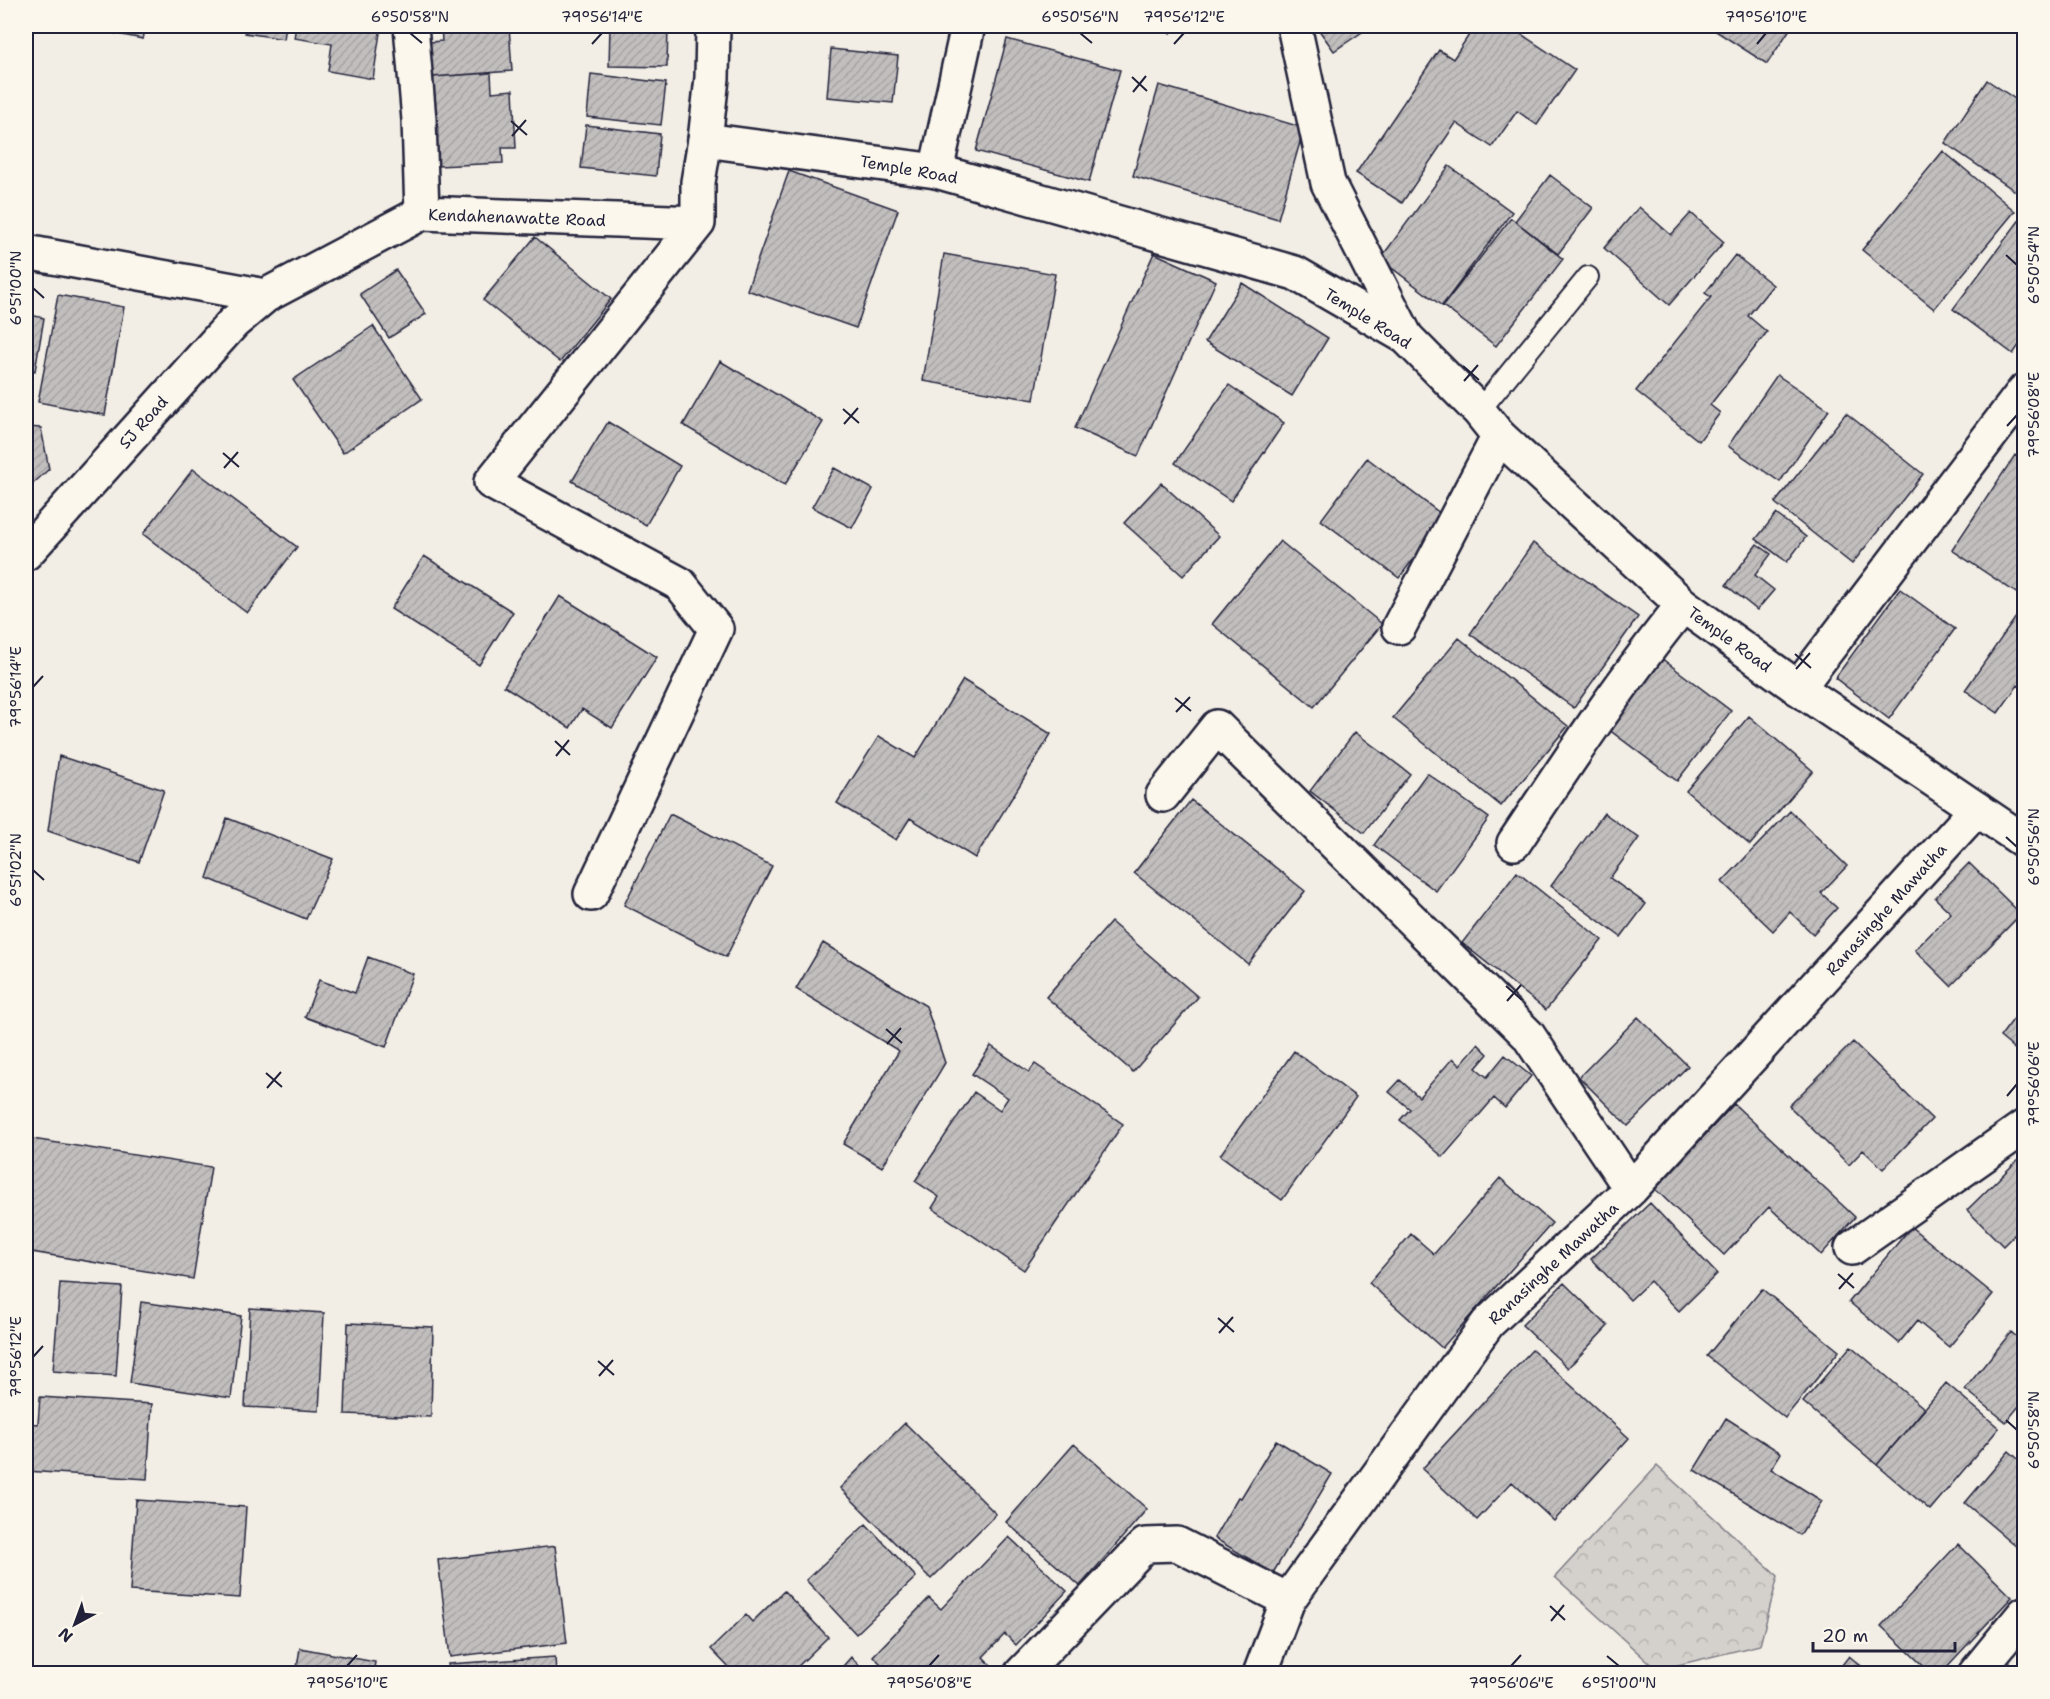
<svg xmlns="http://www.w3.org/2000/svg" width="2050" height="1699" font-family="'Shantell Sans',sans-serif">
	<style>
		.forest { fill: url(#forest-crowns); stroke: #7b7a84; stroke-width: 1.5 }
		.building { fill: url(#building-hatch); stroke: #22223b; stroke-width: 1.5 }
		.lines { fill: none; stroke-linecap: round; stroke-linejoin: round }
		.service-casing { stroke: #22223b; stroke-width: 24 }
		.minor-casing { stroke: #22223b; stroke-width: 38 }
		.tertiary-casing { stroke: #22223b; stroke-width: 38 }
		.service { stroke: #fbf7ec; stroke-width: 20 }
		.minor { stroke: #fbf7ec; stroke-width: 33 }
		.tertiary { stroke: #fbf7ec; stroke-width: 33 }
		.ticks { fill: none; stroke: #22223b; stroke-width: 2 }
		.labels { text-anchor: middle; stroke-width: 6; stroke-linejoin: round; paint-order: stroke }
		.street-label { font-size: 16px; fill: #22223b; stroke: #fbf7ec }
		.neatline { fill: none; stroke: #22223b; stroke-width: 2 }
		.ticks-label { font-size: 15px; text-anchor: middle; fill: #22223b }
	</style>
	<defs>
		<pattern id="forest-crowns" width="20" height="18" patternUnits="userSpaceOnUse" patternTransform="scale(1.5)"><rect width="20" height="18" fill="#d4d1cc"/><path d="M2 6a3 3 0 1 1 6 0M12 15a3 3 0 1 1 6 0" fill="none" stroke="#b6b3b0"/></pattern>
		<pattern id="building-hatch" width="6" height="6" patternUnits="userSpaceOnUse" patternTransform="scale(1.5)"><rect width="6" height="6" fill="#c2bebe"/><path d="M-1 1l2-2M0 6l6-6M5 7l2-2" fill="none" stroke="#a6a3a4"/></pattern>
	</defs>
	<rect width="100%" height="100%" fill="#f2eee5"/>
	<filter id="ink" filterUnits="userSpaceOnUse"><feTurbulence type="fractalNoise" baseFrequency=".0167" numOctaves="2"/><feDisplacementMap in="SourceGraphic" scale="12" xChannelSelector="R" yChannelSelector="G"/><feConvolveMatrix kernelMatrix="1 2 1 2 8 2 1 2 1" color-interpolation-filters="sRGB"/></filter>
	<g filter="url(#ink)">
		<path class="forest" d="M 1657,1466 L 1778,1576 L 1760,1645 L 1657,1670 L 1555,1577 Z"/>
		<path class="building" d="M 82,26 L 146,26 L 143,39 L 82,27 Z
			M 246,26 L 286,26 L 284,39 L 245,33 Z
			M 296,26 L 381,26 L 373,79 L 328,71 L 332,44 L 294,38 Z
			M 441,26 L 509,26 L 512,71 L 432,77 L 430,42 L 442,41 Z
			M 610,26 L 668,26 L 667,67 L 609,66 Z
			M 1142,26 L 1173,26 L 1171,33 Z
			M 1316,26 L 1371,26 L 1334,51 Z
			M 1475,26 L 1509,26 L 1575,70 L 1537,125 L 1517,111 L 1492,147 L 1456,123 L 1402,203 L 1356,173 L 1439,50 L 1453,59 Z
			M 1708,26 L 1792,26 L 1767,64 Z
			M 1007,39 L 1120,70 L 1089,182 L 976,151 Z
			M 831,49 L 898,56 L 893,103 L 827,97 Z
			M 491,73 L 492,92 L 513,90 L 516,148 L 502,148 L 503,163 L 438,166 L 432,77 Z
			M 591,74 L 666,83 L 661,125 L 587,117 Z
			M 1987,80 L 2024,105 L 2024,197 L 1945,143 Z
			M 1159,85 L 1304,128 L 1278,219 L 1133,176 Z
			M 586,125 L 660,134 L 656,176 L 581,168 Z
			M 1943,151 L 2015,211 L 1934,309 L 1862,250 Z
			M 1449,166 L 1512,212 L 1442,306 L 1380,259 Z
			M 789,171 L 898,210 L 856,328 L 747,290 Z
			M 1550,175 L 1593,208 L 1558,254 L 1515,221 Z
			M 1639,207 L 1671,235 L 1691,213 L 1724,242 L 1669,305 L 1604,248 Z
			M 2024,214 L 2024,338 L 2013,354 L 1953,309 Z
			M 1511,218 L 1563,259 L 1496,346 L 1443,306 Z
			M 535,237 L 611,299 L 560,362 L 483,300 Z
			M 1154,253 L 1216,281 L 1138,456 L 1075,428 Z
			M 944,254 L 1055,274 L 1034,400 L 923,381 Z
			M 1735,255 L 1773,285 L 1748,316 L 1767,332 L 1710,405 L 1720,413 L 1699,441 L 1636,391 L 1711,297 L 1705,293 Z
			M 396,270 L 426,314 L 389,338 L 360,294 Z
			M 1242,283 L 1328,338 L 1292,396 L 1205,342 Z
			M 58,295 L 124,307 L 105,415 L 38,402 Z
			M 26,314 L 44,318 L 35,371 L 26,370 Z
			M 373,326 L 422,399 L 343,453 L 293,380 Z
			M 720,361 L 823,422 L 785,485 L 683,425 Z
			M 1777,375 L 1829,410 L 1780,482 L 1728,446 Z
			M 1229,385 L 1284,423 L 1231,501 L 1175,463 Z
			M 1846,413 L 1923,474 L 1852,564 L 1775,503 Z
			M 608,422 L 680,466 L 646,525 L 572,481 Z
			M 26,427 L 41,428 L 49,469 L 26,490 Z
			M 2015,455 L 2024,462 L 2024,598 L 1952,550 Z
			M 1367,458 L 1445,517 L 1399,578 L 1321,520 Z
			M 834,468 L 873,489 L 852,528 L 812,507 Z
			M 193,469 L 297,547 L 247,613 L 143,534 Z
			M 1161,483 L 1219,536 L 1183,576 L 1124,523 Z
			M 1776,514 L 1806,537 L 1787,562 L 1756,539 Z
			M 1280,541 L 1382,624 L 1314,707 L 1212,624 Z
			M 1533,543 L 1638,617 L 1574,708 L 1470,634 Z
			M 1757,544 L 1771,554 L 1755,575 L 1774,590 L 1757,610 L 1726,585 Z
			M 424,556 L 513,612 L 479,665 L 391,609 Z
			M 1900,589 L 1955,629 L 1889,719 L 1835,678 Z
			M 560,596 L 657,657 L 612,728 L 582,709 L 570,728 L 504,686 Z
			M 2016,617 L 2024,623 L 2024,690 L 2018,685 L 1998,713 L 1965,690 Z
			M 1459,638 L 1568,726 L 1501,806 L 1393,718 Z
			M 1661,658 L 1731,711 L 1677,781 L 1608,729 Z
			M 963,680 L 1051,734 L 975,858 L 910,818 L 896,840 L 837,803 L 879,736 L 915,758 Z
			M 1749,716 L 1813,771 L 1750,845 L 1686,791 Z
			M 1355,732 L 1410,774 L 1364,833 L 1310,791 Z
			M 59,756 L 164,790 L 139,862 L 48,831 Z
			M 1427,773 L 1489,818 L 1436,891 L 1374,845 Z
			M 1191,800 L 1305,891 L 1248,964 L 1134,873 Z
			M 1790,811 L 1847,866 L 1821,893 L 1837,908 L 1813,934 L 1790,912 L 1773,931 L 1722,882 Z
			M 1604,813 L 1639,838 L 1610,878 L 1646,904 L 1621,937 L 1551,886 Z
			M 670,814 L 772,866 L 726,957 L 624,905 Z
			M 227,818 L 333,859 L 306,919 L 207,878 Z
			M 1969,863 L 2021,914 L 1951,986 L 1915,950 L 1951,913 L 1935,898 Z
			M 1517,872 L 1602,940 L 1546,1010 L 1462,943 Z
			M 1111,922 L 1198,997 L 1133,1072 L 1046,997 Z
			M 823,943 L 926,1006 L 945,1063 L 882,1167 L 843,1144 L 899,1051 L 796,989 Z
			M 368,957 L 413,974 L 386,1047 L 305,1017 L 319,980 L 355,993 Z
			M 2024,1005 L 2024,1057 L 2000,1037 Z
			M 1638,1017 L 1688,1066 L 1628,1126 L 1579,1077 Z
			M 1853,1042 L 1932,1119 L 1883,1169 L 1863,1150 L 1849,1165 L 1789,1106 Z
			M 1478,1044 L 1488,1054 L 1476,1068 L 1487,1077 L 1505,1055 L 1531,1076 L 1505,1108 L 1494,1098 L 1443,1157 L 1400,1120 L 1410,1109 L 1389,1092 L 1400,1080 L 1419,1097 L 1453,1058 L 1460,1065 Z
			M 991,1046 L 1029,1072 L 1035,1064 L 1123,1124 L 1024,1270 L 932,1208 L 939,1197 L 915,1181 L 974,1092 L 1000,1110 L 1008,1098 L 972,1074 Z
			M 1294,1051 L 1356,1097 L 1282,1200 L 1220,1155 Z
			M 1734,1104 L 1855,1217 L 1821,1255 L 1769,1207 L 1724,1255 L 1655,1189 Z
			M 26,1138 L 211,1167 L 193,1279 L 26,1251 Z
			M 2023,1155 L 2024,1157 L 2024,1225 L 2003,1246 L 1967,1210 Z
			M 1500,1178 L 1552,1223 L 1442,1348 L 1369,1283 L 1411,1234 L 1434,1254 Z
			M 1650,1203 L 1717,1274 L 1679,1311 L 1650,1281 L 1630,1300 L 1591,1259 Z
			M 1911,1227 L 1993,1294 L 1949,1347 L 1917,1321 L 1899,1343 L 1849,1302 Z
			M 60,1283 L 122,1287 L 116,1376 L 53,1371 Z
			M 1564,1283 L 1608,1326 L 1568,1368 L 1522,1325 Z
			M 1762,1289 L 1839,1351 L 1785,1418 L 1707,1356 Z
			M 141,1302 L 241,1316 L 231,1398 L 130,1383 Z
			M 250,1308 L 324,1313 L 319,1411 L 245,1407 Z
			M 348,1323 L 433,1327 L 431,1417 L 345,1414 Z
			M 2011,1332 L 2024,1343 L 2024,1400 L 2006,1422 L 1965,1389 Z
			M 1851,1346 L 1925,1409 L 1877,1465 L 1803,1402 Z
			M 1532,1350 L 1629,1438 L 1554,1521 L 1512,1482 L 1477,1520 L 1422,1469 Z
			M 1946,1383 L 1999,1428 L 1930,1510 L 1877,1465 Z
			M 40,1397 L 152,1404 L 147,1479 L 26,1471 L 26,1423 L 38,1424 Z
			M 1726,1418 L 1781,1453 L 1771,1469 L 1822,1501 L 1800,1535 L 1694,1470 Z
			M 905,1423 L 996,1514 L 931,1579 L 840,1488 Z
			M 1276,1440 L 1332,1474 L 1273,1573 L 1214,1538 L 1238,1497 L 1241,1498 Z
			M 1074,1444 L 1147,1509 L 1080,1586 L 1006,1522 Z
			M 2009,1451 L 2024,1464 L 2024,1553 L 1965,1503 Z
			M 136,1500 L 246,1507 L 240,1598 L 130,1591 Z
			M 866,1524 L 916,1577 L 856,1634 L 806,1580 Z
			M 1009,1537 L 1067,1591 L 1016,1645 L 1005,1634 L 983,1657 L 991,1665 L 983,1674 L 891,1674 L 873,1656 L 929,1598 L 941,1609 Z
			M 1958,1544 L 2012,1597 L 1940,1674 L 1932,1674 L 1881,1626 Z
			M 555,1546 L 567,1643 L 450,1657 L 438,1560 Z
			M 784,1591 L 828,1637 L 790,1674 L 781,1674 L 773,1665 L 764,1674 L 735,1674 L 711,1649 L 746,1615 L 752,1622 Z
			M 300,1648 L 375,1662 L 373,1674 L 296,1674 Z
			M 1849,1656 L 1871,1674 L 1835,1674 Z
			M 555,1657 L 556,1674 L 449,1674 L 448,1664 Z
			M 851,1657 L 868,1674 L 836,1674 Z"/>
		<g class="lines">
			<defs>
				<path id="service" d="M 1479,411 L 1588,277"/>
				<path id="minor" d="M 411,26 L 419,120 L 422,213
					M 1294,26 L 1328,183 L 1406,337
					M 936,171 L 968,26
					M 26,252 L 265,296 L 422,213 L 698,223 L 698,182 L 705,140
					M 26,553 L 233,323 L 265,296
					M 1399,627 L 1499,436
					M 1798,688 L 2024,391
					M 1163,795 L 1217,727 L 1528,1035 L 1631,1189
					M 1514,843 C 1568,762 1621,681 1683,605
					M 591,894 L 716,629 L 680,584 L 491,482 L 698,223
					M 1852,1248 L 2024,1127
					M 1021,1674 L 1145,1545 L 1177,1544 L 1288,1600 L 1488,1323 L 1631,1189 L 1977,809
					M 1260,1674 L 1288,1600
					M 1975,1674 L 2024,1614"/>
				<path id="tertiary" d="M 713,26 L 712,78 L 705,140 L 936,171 L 1295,273 L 1406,337 L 1479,411 L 1499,436 L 1683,605 L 1798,688 L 2024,841"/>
			</defs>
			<use href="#service" class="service-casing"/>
			<use href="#minor" class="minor-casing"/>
			<use href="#tertiary" class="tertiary-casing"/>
			<use href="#service" class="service"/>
			<use href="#minor" class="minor"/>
			<use href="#tertiary" class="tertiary"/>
		</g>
	</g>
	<path class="ticks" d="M 410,33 L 422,43M 1080,33 L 1092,43M 592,44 L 602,33M 1174,44 L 1184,33M 1757,44 L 1766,33M 1132,77 L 1147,91M 1133,92 L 1146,76M 511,121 L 527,135M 512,136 L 526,120M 2006,255 L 2017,265M 33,288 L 44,298M 1463,366 L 1479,380M 1464,381 L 1478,365M 843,409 L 859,423M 844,424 L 858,408M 2007,426 L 2017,415M 223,453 L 239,467M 224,468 L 238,452M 1795,654 L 1811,668M 1796,669 L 1810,653M 33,687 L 43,676M 1175,698 L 1191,711M 1176,712 L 1190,697M 555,741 L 570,755M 556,756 L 569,740M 2006,837 L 2017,847M 33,870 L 44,880M 1506,986 L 1522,1000M 1507,1001 L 1521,985M 886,1029 L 902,1043M 887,1044 L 901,1028M 266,1073 L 282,1087M 267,1088 L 281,1072M 2007,1096 L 2017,1084M 1838,1274 L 1854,1288M 1839,1289 L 1853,1273M 1218,1318 L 1234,1332M 1219,1333 L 1233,1317M 33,1357 L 43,1346M 598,1361 L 614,1375M 599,1376 L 613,1360M 2006,1420 L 2017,1430M 1550,1606 L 1565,1620M 1551,1621 L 1564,1605M 1607,1656 L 1619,1666M 347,1666 L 357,1655M 929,1666 L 939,1655M 1511,1666 L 1521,1655"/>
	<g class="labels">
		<g class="street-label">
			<text transform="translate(909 169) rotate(10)" y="6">Temple Road</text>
			<text transform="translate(517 217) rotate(2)" y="6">Kendahenawatte Road</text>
			<text transform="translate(1368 318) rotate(32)" y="6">Temple Road</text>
			<text transform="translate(143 422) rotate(-48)" y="6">SJ Road</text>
			<text transform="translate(1730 639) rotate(36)" y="6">Temple Road</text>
			<text transform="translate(1886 909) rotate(-48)" y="6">Ranasinghe Mawatha</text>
			<text transform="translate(1553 1263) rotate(-43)" y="6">Ranasinghe Mawatha</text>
		</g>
	</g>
	<rect width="2050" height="1699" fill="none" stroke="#fbf7ec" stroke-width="66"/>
	<g transform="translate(75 1624) rotate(221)" stroke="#fbf7ec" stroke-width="4.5" paint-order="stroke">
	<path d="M0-4.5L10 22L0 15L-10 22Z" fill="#22223b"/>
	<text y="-9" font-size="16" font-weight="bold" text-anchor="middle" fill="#22223b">N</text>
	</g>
	<path d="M1813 1642v9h142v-9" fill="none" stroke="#22223b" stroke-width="3"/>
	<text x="1822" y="1642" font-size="18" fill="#22223b" stroke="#fbf7ec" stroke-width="4.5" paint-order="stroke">20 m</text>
	<rect x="33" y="33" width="1984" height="1633" class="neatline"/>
	<g class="ticks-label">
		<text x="410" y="22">6°50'58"N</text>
		<text x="602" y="22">79°56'14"E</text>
		<text x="1080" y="22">6°50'56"N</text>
		<text x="1184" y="22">79°56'12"E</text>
		<text x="1766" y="22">79°56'10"E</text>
		<text transform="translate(2034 265) rotate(-90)" y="5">6°50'54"N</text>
		<text transform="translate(16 288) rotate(-90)" y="5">6°51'00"N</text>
		<text transform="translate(2034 415) rotate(-90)" y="5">79°56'08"E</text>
		<text transform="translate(16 687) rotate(-90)" y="5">79°56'14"E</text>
		<text transform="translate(2034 847) rotate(-90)" y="5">6°50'56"N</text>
		<text transform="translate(16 870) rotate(-90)" y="5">6°51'02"N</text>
		<text transform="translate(2034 1084) rotate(-90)" y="5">79°56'06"E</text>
		<text transform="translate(16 1357) rotate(-90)" y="5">79°56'12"E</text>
		<text transform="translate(2034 1430) rotate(-90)" y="5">6°50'58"N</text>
		<text x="347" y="1688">79°56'10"E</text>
		<text x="929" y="1688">79°56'08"E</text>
		<text x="1511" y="1688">79°56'06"E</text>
		<text x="1619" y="1688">6°51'00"N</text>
	</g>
</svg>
